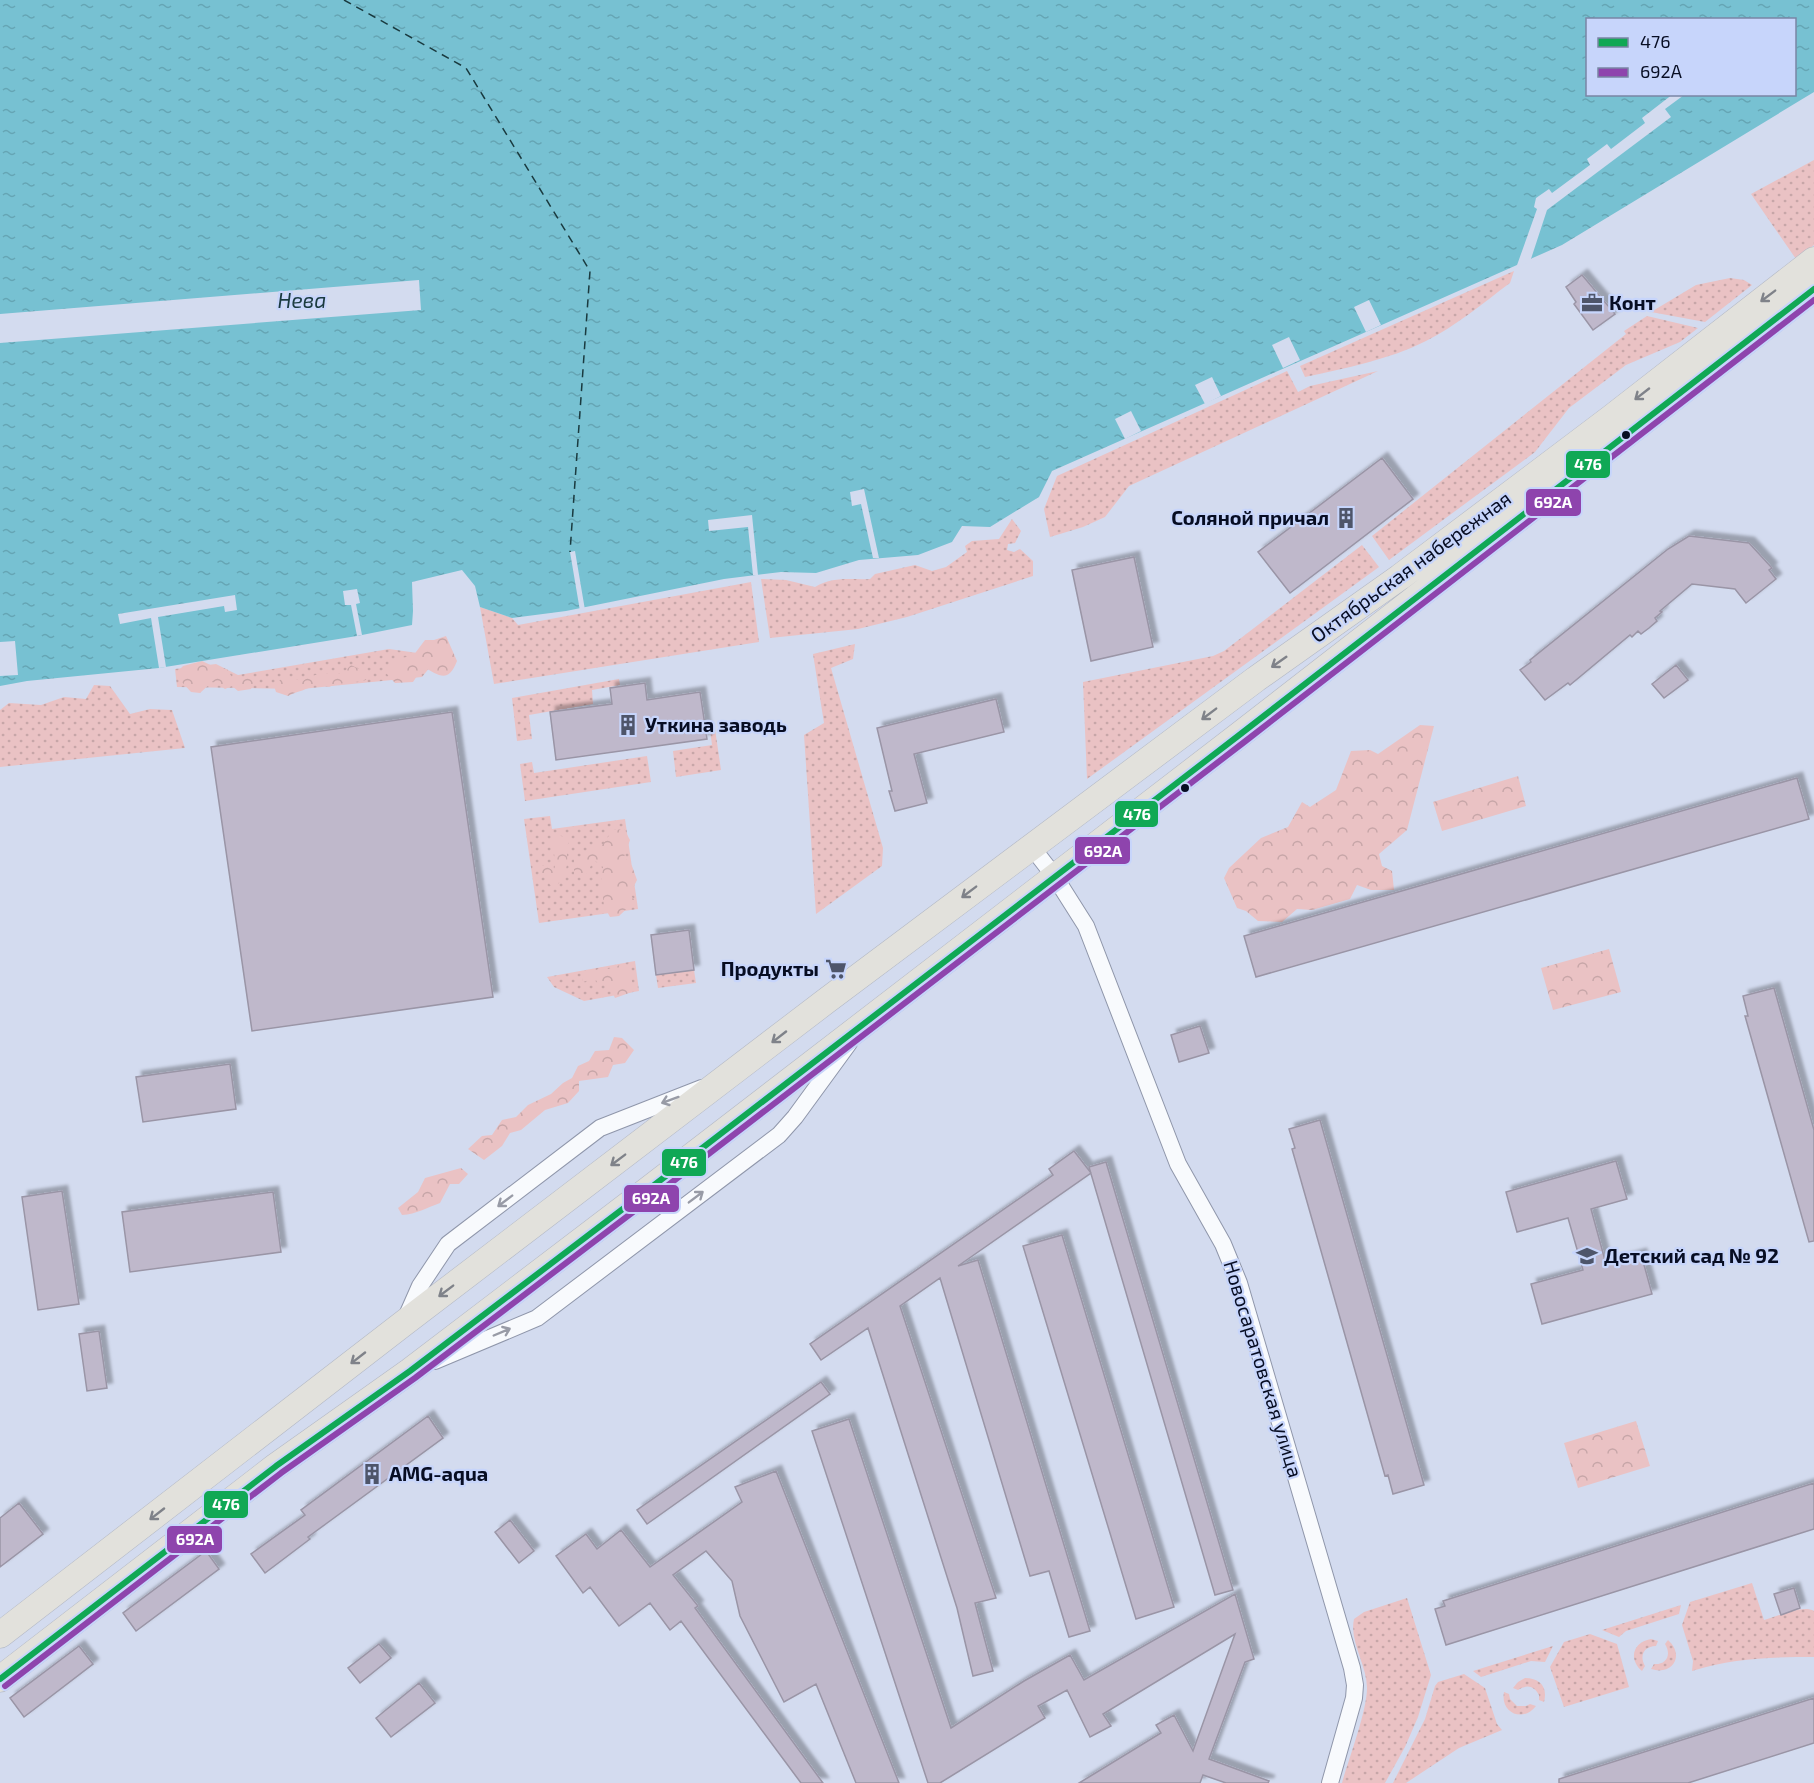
<svg xmlns="http://www.w3.org/2000/svg" width="1814" height="1783" font-family="'Exo 2',sans-serif">
	<style>
		.grass { fill: url(#grass-dots) }
		.forest { fill: url(#forest-crowns) }
		.water { fill: url(#water-ripples); fill-rule: evenodd }
		.pier { fill: #d3dbef }
		.lines { fill: none; stroke-linecap: round; stroke-linejoin: round }
		.ferry { stroke: #1a3a3f; stroke-width: 1.5; stroke-dasharray: 8 6; stroke-linecap: butt }
		.building { fill: #bfb8cb; stroke: #9a95a6; stroke-width: 1.5; filter: url(#shadow) }
		.minor-casing { stroke: #8f96aa; stroke-width: 18 }
		.primary-casing { stroke: #b4b9c5; stroke-width: 27 }
		.minor { stroke: #f8fafd; stroke-width: 16 }
		.primary { stroke: #e2e1dc; stroke-width: 26 }
		.bus-1-casing { stroke: #c7d5fb; stroke-width: 10 }
		.bus-2-casing { stroke: #c7d5fb; stroke-width: 10 }
		.bus-1 { stroke: #10a855; stroke-width: 6 }
		.bus-2 { stroke: #8e44ad; stroke-width: 6 }
		.oneway { stroke: #7f8289 }
		.oneway2 { stroke: #989ba6 }
		.bus-dot { fill: #070d23; stroke: #c7d5fb; stroke-width: 2 }
		.labels { text-anchor: middle; stroke-width: 4.5; stroke-linejoin: round; paint-order: stroke }
		.poi-label { font-size: 20px; font-weight: bold; fill: #070d23; stroke: #c7d5fb; text-anchor: start }
		.street-label { font-size: 20px; fill: #070d23; stroke: #c7d5fb }
		.water-label { font-size: 21px; font-style: italic; fill: #1a3a3f; stroke: #c7d5fb }
		.line-badge { stroke: #c7d5fb; stroke-width: 2 }
		.badge-label { font-size: 16px; text-anchor: middle; font-weight: bold; fill: #fff }
	</style>
	<defs>
		<pattern id="grass-dots" width="8" height="8" patternUnits="userSpaceOnUse" patternTransform="scale(1.5)"><rect width="8" height="8" fill="#eac2c4"/><path d="M2 2h.1M6 6h.1" fill="none" stroke="#c7a6a8" stroke-width="1.8" stroke-linecap="round"/></pattern>
		<pattern id="forest-crowns" width="20" height="18" patternUnits="userSpaceOnUse" patternTransform="scale(1.5)"><rect width="20" height="18" fill="#eac2c4"/><path d="M2 6a3 3 0 1 1 6 0M12 15a3 3 0 1 1 6 0" fill="none" stroke="#c7a6a8"/></pattern>
		<pattern id="water-ripples" width="26" height="14" patternUnits="userSpaceOnUse" patternTransform="scale(1.5)"><rect width="26" height="14" fill="#77c1d2"/><path d="M2 4q2-2 4 0t4 0M15 11q2-2 4 0t4 0" fill="none" stroke="#65a5b4"/></pattern>
		<filter id="shadow"><feDropShadow dx="5.5" dy="-5.5" stdDeviation="1.5" flood-color="#0004"/></filter>
	</defs>
	<rect width="100%" height="100%" fill="#d3dbef"/>
	<path class="grass" d="M 1814,160 L 1814,245 L 1796,259 L 1751,194 Z
		M 1514,271 L 1510,283 C 1483,303 1456,326 1426,341 C 1388,360 1346,368 1305,377 L 1300,366 Z
		M 1730,278 L 1744,280 L 1752,285 L 1705,322 L 1651,312 L 1696,285 Z
		M 1647,316 L 1698,328 L 1680,342 L 1626,365 L 1569,408 L 1535,452 L 1389,560 L 1372,536 L 1626,334 L 1624,331 Z
		M 1287,371 L 1298,392 L 1310,386 L 1378,371 L 1129,486 L 1105,517 L 1083,527 L 1050,537 L 1044,509 L 1057,476 Z
		M 1012,519 L 1021,531 L 1015,543 L 1008,544 L 1007,550 L 1014,552 L 1020,549 L 1033,561 L 1033,576 L 907,617 L 858,629 L 770,638 L 761,579 L 786,580 L 815,587 C 834,576 850,580 870,579 L 875,574 L 915,565 L 932,571 L 946,567 L 967,552 L 965,546 L 972,541 L 999,539 Z
		M 1362,545 L 1379,567 L 1087,779 L 1083,682 L 1213,656 L 1224,651 Z
		M 751,582 L 759,642 L 494,684 L 480,607 L 512,618 L 518,625 Z
		M 855,644 L 853,659 L 831,668 L 883,848 L 882,866 L 816,914 L 804,735 L 824,723 L 813,654 Z
		M 389,649 L 439,656 L 422,677 L 302,689 L 177,687 L 175,669 L 216,664 L 238,675 Z
		M 619,679 L 620,685 L 592,690 L 593,704 L 529,715 L 532,739 L 517,741 L 512,698 Z
		M 94,685 L 110,686 L 130,714 L 150,709 L 172,710 L 185,748 L 0,767 L 0,710 L 9,703 L 41,705 L 64,697 L 86,699 Z
		M 715,729 L 721,770 L 676,777 L 673,751 L 712,745 L 710,730 Z
		M 647,756 L 651,782 L 525,801 L 520,764 L 532,762 L 534,773 Z
		M 550,816 L 552,829 L 625,819 L 638,909 L 539,923 L 524,819 Z
		M 635,961 L 639,991 L 584,1001 L 554,987 L 547,977 Z
		M 694,970 L 696,983 L 658,988 L 656,975 Z
		M 1752,1583 L 1764,1620 C 1776,1617 1803,1604 1814,1611 L 1814,1657 C 1771,1657 1734,1658 1692,1671 L 1693,1661 L 1682,1625 L 1690,1602 Z
		M 1407,1598 L 1431,1675 L 1418,1717 L 1405,1747 L 1385,1783 L 1342,1783 C 1349,1758 1367,1711 1367,1688 C 1367,1665 1349,1641 1354,1619 L 1364,1612 Z
		M 1681,1605 L 1679,1614 L 1626,1631 L 1619,1637 L 1602,1630 Z
		M 1590,1634 L 1617,1644 L 1629,1687 L 1564,1707 L 1550,1667 L 1564,1642 Z
		M 1651,1639 L 1658,1641 L 1656,1646 C 1644,1646 1639,1656 1645,1666 L 1642,1671 C 1628,1659 1633,1642 1651,1639 Z
		M 1668,1640 C 1685,1655 1673,1676 1651,1669 L 1654,1664 C 1666,1665 1672,1655 1665,1644 Z
		M 1553,1646 L 1545,1662 L 1531,1661 L 1481,1677 L 1473,1671 Z
		M 1464,1674 L 1485,1688 L 1497,1724 L 1502,1730 L 1459,1748 L 1406,1783 L 1393,1783 L 1425,1719 L 1435,1686 L 1438,1682 Z
		M 1525,1678 C 1540,1678 1548,1687 1544,1702 L 1539,1700 L 1539,1695 C 1534,1686 1527,1684 1518,1690 L 1513,1688 L 1518,1682 Z
		M 1504,1692 L 1509,1694 L 1510,1699 L 1517,1706 L 1526,1706 L 1530,1704 L 1536,1706 C 1523,1723 1500,1713 1504,1692 Z"/>
	<path class="forest" d="M 446,636 L 457,661 C 448,684 439,675 423,667 L 413,682 L 395,683 L 386,673 L 400,658 L 413,656 L 425,640 L 434,640 Z
		M 202,661 L 219,669 L 227,669 L 233,679 L 247,678 L 254,680 L 251,689 L 238,691 L 232,686 L 225,689 L 213,681 L 200,693 L 191,692 L 181,681 L 180,669 L 183,666 Z
		M 351,665 L 367,673 L 366,680 C 356,683 337,682 329,687 L 316,684 C 307,690 298,691 288,696 L 276,692 L 274,686 L 283,677 L 303,681 C 314,672 328,674 342,674 Z
		M 1420,725 L 1434,726 L 1407,830 L 1379,854 L 1382,866 L 1392,871 L 1394,890 L 1371,890 L 1357,885 L 1350,899 L 1312,910 L 1297,909 L 1282,922 L 1258,921 L 1246,911 L 1237,908 L 1224,878 L 1229,868 L 1261,838 L 1288,827 L 1302,802 L 1310,807 L 1336,790 L 1351,751 L 1370,750 L 1378,754 Z
		M 1518,776 L 1526,806 L 1442,831 L 1433,802 Z
		M 624,829 L 630,840 L 624,857 L 632,866 L 637,880 L 630,894 L 635,901 L 619,916 L 610,917 L 604,906 L 603,897 L 600,893 L 603,867 L 594,860 L 585,877 L 579,877 L 574,874 L 574,859 L 587,856 L 591,845 L 603,844 L 613,830 Z
		M 559,835 L 570,840 L 566,848 C 569,862 567,873 558,884 L 550,885 L 545,874 L 540,872 L 540,866 L 546,866 L 554,871 C 557,860 552,850 553,839 Z
		M 1609,949 L 1621,992 L 1553,1010 L 1541,968 Z
		M 620,965 C 630,972 634,980 632,992 L 615,998 L 606,980 L 598,984 L 595,978 L 583,982 L 582,972 L 592,972 L 602,967 L 608,969 Z
		M 614,1037 L 622,1038 L 634,1050 L 625,1063 L 613,1065 L 608,1077 L 579,1081 L 579,1091 L 568,1103 L 545,1110 L 521,1130 L 510,1133 L 502,1146 L 484,1160 L 468,1149 L 482,1136 L 492,1135 L 502,1120 L 516,1117 L 528,1105 L 551,1094 L 563,1083 L 572,1078 L 578,1066 L 589,1061 L 595,1051 L 609,1050 Z
		M 461,1168 L 468,1174 L 459,1184 L 450,1184 L 440,1203 C 426,1208 417,1214 402,1215 L 398,1208 L 418,1192 L 425,1178 Z
		M 1636,1421 L 1650,1466 L 1578,1488 L 1564,1443 Z"/>
	<path class="water" d="M 0,0 L 1814,0 L 1814,92 L 1562,245 L 1052,471 L 1039,497 L 990,527 L 962,526 L 952,542 L 918,555 L 859,560 L 816,573 L 781,572 L 724,579 L 566,611 L 512,618 L 480,607 L 475,586 L 462,570 L 412,582 L 413,611 L 412,625 L 357,636 L 159,668 L 27,681 L 0,686 ZM 1588,20 L 1794,20 L 1794,94 L 1588,94 Z"/>
	<path class="pier" d="M 1673,94 L 1684,95 L 1665,109 L 1671,117 L 1547,210 L 1530,262 L 1516,268 L 1537,209 L 1534,207 L 1536,198 L 1549,189 L 1552,193 L 1590,165 L 1587,159 L 1607,144 L 1611,149 L 1645,123 L 1642,118 Z
		M 419,280 L 421,310 L 0,343 L 0,314 Z
		M 1369,300 L 1381,325 L 1366,332 L 1354,307 Z
		M 1289,337 L 1300,360 L 1283,368 L 1272,345 Z
		M 1212,377 L 1221,396 L 1205,404 L 1195,385 Z
		M 1131,411 L 1141,431 L 1125,439 L 1115,419 Z
		M 864,489 L 879,558 L 873,558 L 861,504 L 852,506 L 850,492 Z
		M 752,515 L 758,575 L 753,575 L 748,527 L 709,531 L 708,520 Z
		M 575,551 L 585,610 L 580,611 L 570,552 Z
		M 357,589 L 360,603 L 356,604 L 362,635 L 357,636 L 351,605 L 345,605 L 343,591 Z
		M 235,595 L 237,610 L 225,612 L 224,606 L 158,617 L 166,667 L 159,668 L 151,618 L 120,624 L 118,614 Z
		M 15,641 L 18,675 L 0,676 L 0,642 Z"/>
	<g class="lines">
		<path class="ferry" d="M 344,0 L 466,68 L 590,271 L 570,552"/>
	</g>
	<path class="building" d="M 1582,275 L 1615,314 L 1593,330 L 1574,304 L 1576,302 L 1566,287 Z
		M 1382,458 L 1413,499 L 1290,593 L 1258,552 Z
		M 1689,536 L 1749,543 L 1772,568 L 1769,570 L 1776,579 L 1746,603 L 1735,589 L 1692,584 L 1660,611 L 1662,612 L 1655,618 L 1657,621 L 1649,628 L 1641,634 L 1638,631 L 1632,637 L 1630,635 L 1570,685 L 1568,683 L 1545,700 L 1520,670 L 1531,662 L 1530,660 L 1668,549 Z
		M 1134,557 L 1153,647 L 1091,661 L 1072,570 Z
		M 1676,665 L 1688,680 L 1664,698 L 1652,684 Z
		M 645,683 L 647,700 L 700,692 L 707,739 L 556,760 L 550,712 L 612,704 L 610,688 Z
		M 996,699 L 1004,732 L 914,754 L 927,803 L 895,811 L 889,791 L 892,791 L 877,728 Z
		M 452,712 L 493,997 L 252,1031 L 211,747 Z
		M 1797,778 L 1809,819 L 1256,977 L 1244,936 Z
		M 689,930 L 694,970 L 656,975 L 651,935 Z
		M 1774,988 L 1814,1130 L 1814,1241 L 1809,1242 L 1745,1016 L 1748,1016 L 1743,996 Z
		M 1200,1026 L 1209,1053 L 1179,1062 L 1171,1035 Z
		M 230,1064 L 236,1109 L 143,1122 L 136,1077 Z
		M 1320,1120 L 1424,1485 L 1393,1494 L 1388,1475 L 1385,1476 L 1292,1149 L 1295,1148 L 1289,1129 Z
		M 1074,1151 L 1091,1173 L 958,1266 L 978,1260 L 1090,1631 L 1069,1637 L 1049,1571 L 1030,1576 L 940,1278 L 900,1306 L 996,1598 L 975,1603 L 993,1671 L 973,1676 L 957,1608 L 868,1328 L 821,1360 L 810,1344 L 1053,1175 L 1049,1169 Z
		M 1616,1161 L 1627,1199 L 1591,1209 L 1606,1264 L 1641,1254 L 1652,1294 L 1542,1324 L 1531,1284 L 1583,1270 L 1568,1218 L 1517,1232 L 1506,1192 Z
		M 1106,1162 L 1233,1590 L 1215,1595 L 1089,1167 Z
		M 62,1191 L 79,1304 L 38,1310 L 22,1197 Z
		M 273,1192 L 281,1252 L 130,1272 L 122,1212 Z
		M 1062,1235 L 1174,1607 L 1136,1619 L 1023,1246 Z
		M 99,1331 L 107,1388 L 87,1391 L 79,1334 Z
		M 821,1382 L 830,1394 L 647,1524 L 637,1510 Z
		M 428,1416 L 443,1438 L 308,1537 L 310,1539 L 265,1573 L 251,1554 L 305,1515 L 301,1510 Z
		M 849,1419 L 951,1728 L 1024,1681 L 1070,1655 L 1084,1680 L 1235,1594 L 1254,1659 L 1245,1662 L 1209,1759 L 1269,1781 L 1268,1783 L 1226,1783 L 1203,1775 L 1200,1783 L 1079,1783 L 1161,1733 L 1156,1725 L 1174,1715 L 1193,1751 L 1235,1634 L 1103,1714 L 1111,1726 L 1090,1737 L 1067,1690 L 1038,1706 L 1045,1718 L 940,1783 L 928,1783 L 812,1431 Z
		M 776,1471 L 899,1783 L 856,1783 L 816,1684 L 784,1702 L 740,1616 L 732,1581 L 706,1551 L 673,1575 L 698,1606 L 695,1608 L 823,1783 L 801,1783 L 681,1621 L 670,1630 L 650,1603 L 619,1626 L 590,1587 L 583,1593 L 556,1556 L 586,1534 L 597,1549 L 621,1530 L 650,1567 L 742,1502 L 735,1487 Z
		M 1814,1483 L 1814,1529 L 1446,1645 L 1435,1609 L 1445,1606 L 1443,1601 Z
		M 19,1503 L 43,1534 L 0,1567 L 0,1518 Z
		M 510,1520 L 534,1551 L 519,1563 L 495,1532 Z
		M 206,1551 L 219,1569 L 136,1631 L 123,1613 Z
		M 1794,1588 L 1800,1608 L 1781,1615 L 1774,1594 Z
		M 379,1644 L 391,1658 L 360,1683 L 348,1668 Z
		M 79,1646 L 93,1664 L 24,1717 L 10,1698 Z
		M 419,1683 L 435,1703 L 391,1737 L 376,1718 Z
		M 1814,1698 L 1814,1743 L 1688,1783 L 1559,1783 L 1559,1779 Z"/>
	<g class="lines">
		<defs>
			<path id="minor" d="M 1031,846 L 1055,877 L 1086,926 L 1178,1164 L 1223,1244 L 1239,1283 L 1352,1668 L 1355,1685 L 1354,1698 L 1330,1783
				M 405,1320 L 420,1286 L 448,1244 L 600,1128 L 702,1088
				M 435,1361 L 537,1318 L 779,1135 L 795,1117 L 849,1043"/>
			<path id="primary" d="M 0,1635 L 404,1323 L 826,1001 L 1256,679 L 1400,577 L 1611,418 L 1814,260
				M 0,1679 L 276,1466 L 410,1371 L 649,1189 L 1238,736 L 1814,289"/>
		</defs>
		<use href="#minor" class="minor-casing"/>
		<use href="#primary" class="primary-casing"/>
		<use href="#minor" class="minor"/>
		<use href="#primary" class="primary"/>
		<defs>
			<path id="bus-1" d="M 0,1679 L 276,1466 L 410,1371 L 649,1189 L 1238,736 L 1814,289"/>
			<path id="bus-2" d="M 5,1686 L 281,1473 L 415,1378 L 654,1196 L 1243,743 L 1814,300"/>
		</defs>
		<use href="#bus-1" class="bus-1-casing"/>
		<use href="#bus-2" class="bus-2-casing"/>
		<use href="#bus-1" class="bus-1"/>
		<use href="#bus-2" class="bus-2"/>
	</g>
	<defs><path id="oneway-shaft" d="M-6 0H5M1.5-3L5.5 0L1.5 3" fill="none" stroke-width="1.6" stroke-linecap="round" stroke-linejoin="round" transform="scale(1.5)"/></defs>
	<g class="oneway">
		<use href="#oneway-shaft" transform="translate(1768 296) rotate(143)"/>
		<use href="#oneway-shaft" transform="translate(1642 394) rotate(142)"/>
		<use href="#oneway-shaft" transform="translate(1279 662) rotate(145)"/>
		<use href="#oneway-shaft" transform="translate(1209 714) rotate(143)"/>
		<use href="#oneway-shaft" transform="translate(969 892) rotate(143)"/>
		<use href="#oneway-shaft" transform="translate(779 1037) rotate(142)"/>
		<use href="#oneway-shaft" transform="translate(618 1160) rotate(143)"/>
		<use href="#oneway-shaft" transform="translate(446 1291) rotate(143)"/>
		<use href="#oneway-shaft" transform="translate(358 1358) rotate(142)"/>
		<use href="#oneway-shaft" transform="translate(157 1514) rotate(142)"/>
	</g>
	<g class="oneway2">
		<use href="#oneway-shaft" transform="translate(670 1100) rotate(160)"/>
		<use href="#oneway-shaft" transform="translate(696 1197) rotate(-37)"/>
		<use href="#oneway-shaft" transform="translate(505 1201) rotate(143)"/>
		<use href="#oneway-shaft" transform="translate(502 1332) rotate(-23)"/>
	</g>
	<defs>
		<symbol id="office-bare" viewBox="-9 -9 18 18"><path d="M-6-3h4V-5.5h4V-3h4V5H-6ZM-1-4.5V-3h2v-1.5ZM-6 0V1H6V0Z" fill="#4e556a" stroke="#c7d5fb" stroke-width="2.5" paint-order="stroke"/></symbol>
		<symbol id="building-bare" viewBox="-9 -9 18 18"><path d="M-4-6H4V6H1V3H-1V6H-4ZM-2.5-4.3h1.7v1.8h-1.7ZM.8-4.3h1.7v1.8H.8ZM-2.5-1h1.7V.8h-1.7ZM.8-1h1.7V.8H.8Z" fill="#4e556a" stroke="#c7d5fb" stroke-width="2.5" paint-order="stroke"/></symbol>
		<symbol id="supermarket-bare" viewBox="-9 -9 18 18"><path d="M-6-5.5h2.5l.6 2H6L4.5 2H-2.5L-4.4-4H-6ZM-1.5 3.2a1.3 1.3 0 1 0 .1 0ZM3 3.2a1.3 1.3 0 1 0 .1 0Z" fill="#4e556a" stroke="#c7d5fb" stroke-width="2.5" paint-order="stroke"/></symbol>
		<symbol id="school-bare" viewBox="-9 -9 18 18"><path d="M0-5L7-2L0 1L-7-2ZM-4 1L0 2.5L4 1V4Q0 6-4 4Z" fill="#4e556a" stroke="#c7d5fb" stroke-width="2.5" paint-order="stroke"/></symbol>
	</defs>
	<g fill-rule="evenodd">
		<use href="#office-bare" x="1577" y="288" width="30" height="30"/>
		<use href="#building-bare" x="1331" y="503" width="30" height="30"/>
		<use href="#building-bare" x="613" y="710" width="30" height="30"/>
		<use href="#supermarket-bare" x="821" y="954" width="30" height="30"/>
		<use href="#school-bare" x="1572" y="1241" width="30" height="30"/>
		<use href="#building-bare" x="357" y="1459" width="30" height="30"/>
	</g>
	<g class="bus-dot">
		<circle cx="1626" cy="435" r="5"/>
		<circle cx="1185" cy="788" r="5"/>
	</g>
	<g class="labels">
		<g class="poi-label">
			<text x="1609" y="310">Конт</text>
			<text x="1329" y="525" text-anchor="end">Соляной причал</text>
			<text x="645" y="732">Уткина заводь</text>
			<text x="819" y="976" text-anchor="end">Продукты</text>
			<text x="1604" y="1263">Детский сад № 92</text>
			<text x="389" y="1481">AMG-aqua</text>
		</g>
		<g class="street-label">
			<text transform="translate(1411 567) rotate(-36)" y="7">Октябрьская набережная</text>
			<text transform="translate(1263 1369) rotate(73)" y="7">Новосаратовская улица</text>
		</g>
		<g class="water-label">
			<text x="302" y="308">Нева</text>
		</g>
	</g>
	<g class="line-badge">
		<rect x="1565" y="450" width="46" height="29" rx="6" fill="#10a855"/>
		<rect x="1525" y="488" width="57" height="29" rx="6" fill="#8e44ad"/>
		<rect x="1114" y="800" width="45" height="28" rx="6" fill="#10a855"/>
		<rect x="1074" y="836" width="57" height="29" rx="6" fill="#8e44ad"/>
		<rect x="661" y="1148" width="46" height="29" rx="6" fill="#10a855"/>
		<rect x="623" y="1184" width="57" height="29" rx="6" fill="#8e44ad"/>
		<rect x="203" y="1490" width="46" height="29" rx="6" fill="#10a855"/>
		<rect x="166" y="1525" width="57" height="29" rx="6" fill="#8e44ad"/>
	</g>
	<g class="badge-label">
		<text x="1588" y="470">476</text>
		<text x="1553" y="508">692А</text>
		<text x="1137" y="820">476</text>
		<text x="1103" y="857">692А</text>
		<text x="684" y="1168">476</text>
		<text x="651" y="1204">692А</text>
		<text x="226" y="1510">476</text>
		<text x="195" y="1545">692А</text>
	</g>
	<rect x="1586" y="18" width="210" height="78" fill="#c7d5fb" stroke="#7a85a5" stroke-width="1.5"/>
	<rect x="1598" y="38" width="30" height="9" fill="#10a855" stroke="#7a85a5" stroke-width="1.5"/>
	<text x="1640" y="48" font-size="18" fill="#070d23">476</text>
	<rect x="1598" y="68" width="30" height="9" fill="#8e44ad" stroke="#7a85a5" stroke-width="1.5"/>
	<text x="1640" y="78" font-size="18" fill="#070d23">692А</text>
</svg>
